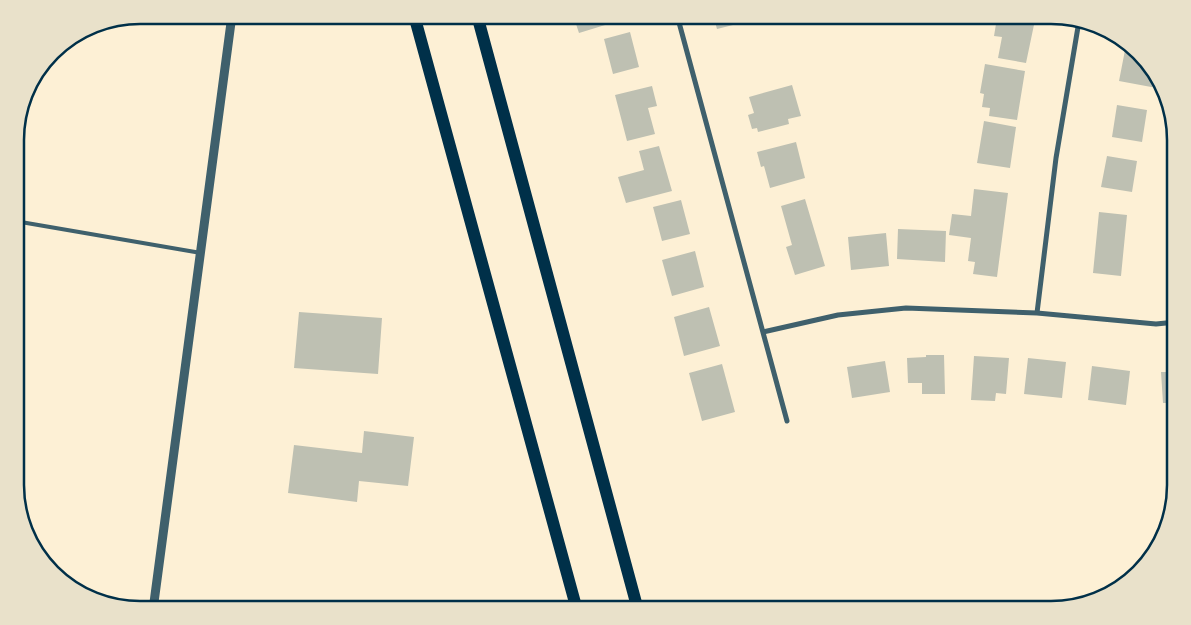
<svg xmlns="http://www.w3.org/2000/svg" width="1191" height="625" font-family="Mulish,sans-serif">
	<style>
		.building { fill: #bec0b2 }
		.lines { fill: none; stroke-linecap: round; stroke-linejoin: round }
		.service { stroke: #3f606c; stroke-width: 4 }
		.minor { stroke: #3f606c; stroke-width: 5 }
		.tertiary { stroke: #3f606c; stroke-width: 9 }
		.primary { stroke: #003049; stroke-width: 12 }
		.rim { fill: none; stroke: #003049; stroke-width: 2.5 }
	</style>
	<rect width="100%" height="100%" fill="#fdf0d5"/>
	<path class="building" d="M 573,15 L 627,15 L 628,18 L 579,33 Z
		M 713,15 L 768,15 L 769,16 L 717,29 Z
		M 1007,15 L 1035,20 L 1026,63 L 998,58 L 1002,37 L 994,36 L 997,18 L 1006,20 Z
		M 630,32 L 639,67 L 613,74 L 604,39 Z
		M 1126,45 L 1155,70 L 1162,89 L 1119,81 Z
		M 985,64 L 1025,71 L 1017,120 L 989,116 L 990,108 L 982,107 L 984,94 L 980,93 Z
		M 792,85 L 801,116 L 788,119 L 789,124 L 758,132 L 757,128 L 752,129 L 748,115 L 754,113 L 749,97 Z
		M 652,86 L 657,106 L 648,108 L 655,134 L 627,141 L 615,95 Z
		M 1117,105 L 1147,110 L 1142,142 L 1112,137 Z
		M 984,121 L 1016,127 L 1010,168 L 977,163 Z
		M 796,142 L 805,178 L 770,188 L 764,166 L 761,167 L 757,152 Z
		M 659,146 L 672,191 L 626,203 L 618,177 L 644,170 L 639,151 Z
		M 1107,156 L 1137,161 L 1132,192 L 1101,187 Z
		M 974,189 L 1008,193 L 997,277 L 973,274 L 975,262 L 968,261 L 971,238 L 949,235 L 952,214 L 971,216 Z
		M 805,199 L 825,266 L 795,275 L 786,247 L 792,245 L 781,206 Z
		M 681,200 L 690,234 L 662,241 L 653,207 Z
		M 1099,212 L 1127,215 L 1121,276 L 1093,273 Z
		M 898,229 L 946,231 L 945,262 L 897,259 Z
		M 886,233 L 889,266 L 851,270 L 848,237 Z
		M 1175,245 L 1175,259 L 1174,259 L 1172,246 Z
		M 695,251 L 704,287 L 672,296 L 662,260 Z
		M 709,307 L 720,346 L 684,356 L 674,317 Z
		M 299,312 L 382,318 L 378,374 L 294,368 Z
		M 926,355 L 944,355 L 945,394 L 922,394 L 922,383 L 908,383 L 907,358 L 926,357 Z
		M 974,356 L 1009,358 L 1006,394 L 996,393 L 995,401 L 971,400 Z
		M 1028,358 L 1066,362 L 1062,398 L 1024,394 Z
		M 885,361 L 890,392 L 852,398 L 847,367 Z
		M 722,364 L 735,412 L 702,421 L 689,373 Z
		M 1092,366 L 1130,371 L 1126,405 L 1088,400 Z
		M 1161,372 L 1176,372 L 1176,403 L 1163,403 Z
		M 364,431 L 414,437 L 408,486 L 359,481 L 357,502 L 288,493 L 294,445 L 362,453 Z"/>
	<g class="lines">
		<path class="service" d="M 15,221 L 201,253"/>
		<path class="minor" d="M 677,15 L 787,421
			M 1037,313 L 1056,158 L 1079,21
			M 763,332 L 838,315 L 906,308 L 1037,313 L 1156,324 L 1176,322"/>
		<path class="tertiary" d="M 153,610 L 232,15"/>
		<path class="primary" d="M 414,15 L 577,610
			M 477,15 L 638,610"/>
	</g>
	<path d="M0 0H1191V625H0ZM140 24H1051A116 116 0 0 1 1167 140V485A116 116 0 0 1 1051 601H140A116 116 0 0 1 24 485V140A116 116 0 0 1 140 24Z" fill="#e9e1ca" fill-rule="evenodd"/>
	<path class="rim" d="M140 24H1051A116 116 0 0 1 1167 140V485A116 116 0 0 1 1051 601H140A116 116 0 0 1 24 485V140A116 116 0 0 1 140 24Z"/>
</svg>
